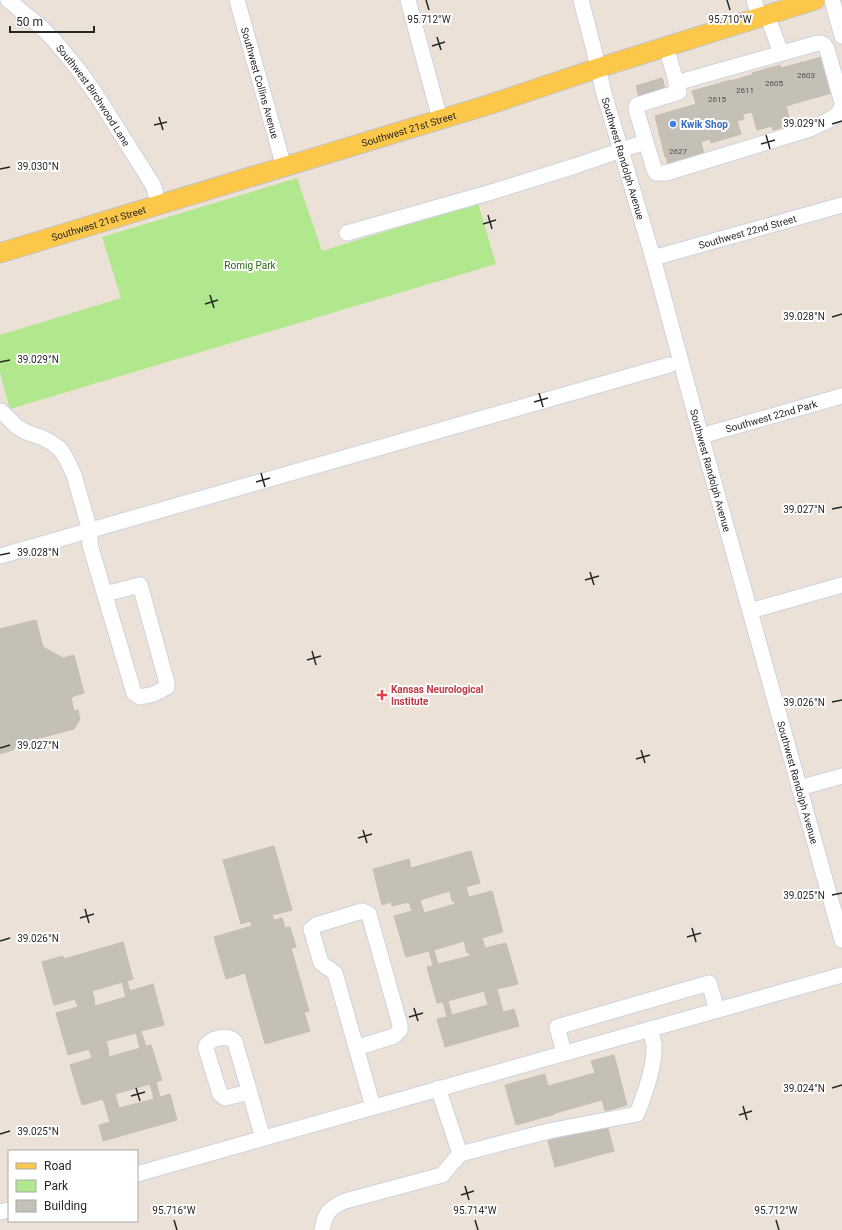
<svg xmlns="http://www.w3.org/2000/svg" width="842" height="1230" font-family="Roboto,sans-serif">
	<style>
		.green { fill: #b2e88d }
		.building { fill: #c5c0b6; stroke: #c7bdb1; fill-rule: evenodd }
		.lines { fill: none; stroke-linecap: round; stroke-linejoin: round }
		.minor-casing { stroke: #ccd2e2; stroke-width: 17 }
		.major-casing { stroke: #c3c3c3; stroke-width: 21 }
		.minor { stroke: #fff; stroke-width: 15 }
		.major { stroke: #fdc84a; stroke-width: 19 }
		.ticks { fill: none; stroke: #272727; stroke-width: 1.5 }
		.shop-dot { fill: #3f7fe0; stroke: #fff; stroke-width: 1.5 }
		.health-dot { fill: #e0444e; stroke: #fff; stroke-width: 1.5 }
		.labels { text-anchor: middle; stroke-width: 4; stroke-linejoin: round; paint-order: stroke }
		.number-label { font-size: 8px; fill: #4e4d4b }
		.street-label { font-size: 10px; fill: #272727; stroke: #fff }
		.shop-label { font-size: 10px; font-weight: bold; fill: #366cbe; stroke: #fff; text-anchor: start }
		.park-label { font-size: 10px; fill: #2a6912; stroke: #fff }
		.health-label { font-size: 10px; font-weight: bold; fill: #be3a42; stroke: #fff; text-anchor: start }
		.ticks-label { font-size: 10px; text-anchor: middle; fill: #272727; stroke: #fff; stroke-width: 4; stroke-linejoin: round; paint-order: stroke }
	</style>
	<rect width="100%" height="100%" fill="#ece1d7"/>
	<path class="green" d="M 297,178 L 322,251 L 478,203 L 496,264 L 10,409 L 0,373 L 0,335 L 121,298 L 102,237 Z"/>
	<path class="building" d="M 826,56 L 835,92 L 786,106 L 791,125 L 773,130 L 772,126 L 757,130 L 752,112 L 743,114 L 744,119 L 737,121 L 741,134 L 711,143 L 710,139 L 701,142 L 705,157 L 669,167 L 666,157 L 665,157 L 655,116 L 696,104 L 692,91 L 731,80 L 731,81 L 751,75 L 753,75 L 752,73 L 780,65 L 781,68 Z
		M 662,78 L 666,91 L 639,98 L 636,86 Z
		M 36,620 L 43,647 L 63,658 L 74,655 L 84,693 L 71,697 L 74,711 L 78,710 L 80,719 L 74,729 L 17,744 L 13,750 L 0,754 L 0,629 Z
		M 274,846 L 292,910 L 272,915 L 274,920 L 282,918 L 285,928 L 290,927 L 296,947 L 291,948 L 309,1011 L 304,1012 L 310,1031 L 265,1044 L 245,973 L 226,979 L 214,937 L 252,926 L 250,921 L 241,924 L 223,860 Z
		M 471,851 L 480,883 L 466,887 L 469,897 L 492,891 L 503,932 L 482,938 L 485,948 L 506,943 L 518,984 L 497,989 L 503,1012 L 514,1009 L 519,1026 L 445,1047 L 437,1019 L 447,1017 L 443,1002 L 437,1003 L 427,967 L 433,966 L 429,951 L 406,957 L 394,916 L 412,911 L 409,902 L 392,906 L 391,902 L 382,905 L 373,869 L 409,859 L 411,868 ZM 450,891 L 452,901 L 454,901 L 455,904 L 424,913 L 420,900 ZM 464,941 L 467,953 L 469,952 L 470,956 L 438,964 L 434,950 ZM 484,991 L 488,1005 L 452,1015 L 448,1001 Z
		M 123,942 L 133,979 L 127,981 L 130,991 L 153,984 L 164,1025 L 141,1031 L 146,1046 L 151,1045 L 162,1080 L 156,1082 L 160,1097 L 170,1094 L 177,1120 L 103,1141 L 99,1125 L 110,1122 L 103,1099 L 82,1105 L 70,1065 L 92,1058 L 89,1049 L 68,1055 L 56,1013 L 78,1007 L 75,999 L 54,1005 L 42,962 L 63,956 L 64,959 ZM 122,982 L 126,997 L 95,1006 L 94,1002 L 95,1001 L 92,991 ZM 136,1033 L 140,1048 L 109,1057 L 108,1053 L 109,1052 L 106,1041 ZM 150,1084 L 154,1099 L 119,1108 L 115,1094 Z
		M 614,1055 L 627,1105 L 605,1111 L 602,1100 L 555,1113 L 555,1114 L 516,1125 L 505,1085 L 545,1074 L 548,1086 L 595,1073 L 591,1061 Z
		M 607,1125 L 614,1151 L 555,1167 L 548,1141 Z"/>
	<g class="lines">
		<defs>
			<g id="minor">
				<path id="s1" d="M 8,0 L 41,27 L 54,40 L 77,68 L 95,93 L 153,185 L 159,205"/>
				<path id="s2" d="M 237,0 L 284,167"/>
				<path d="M 408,0 L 440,119"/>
				<path id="s3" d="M 581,0 L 594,50 L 603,90 L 653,258 L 701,436 L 842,940"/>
				<path d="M 754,0 L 759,17"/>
				<path d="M 832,0 L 842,36"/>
				<path d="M 767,15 L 781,53"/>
				<path d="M 666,46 L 679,92 L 637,105 L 636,109 L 654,169 L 656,173 L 666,173 L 810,129 C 821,123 838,119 842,106"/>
				<path d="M 676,83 L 818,43 C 823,43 824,44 827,49 L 842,103"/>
				<path d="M 347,233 L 495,191 L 575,166 L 645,142"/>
				<path id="s4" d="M 653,258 L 842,205"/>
				<path d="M 1,411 L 16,426 L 26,432 L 43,438 L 52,443 L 60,449 L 66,458 L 74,475 L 90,531 L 90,545 L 134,693 L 140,697 L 154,694 L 167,687 L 167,683 L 140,585 L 105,594"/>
				<path id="s5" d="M 701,436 L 842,396"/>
				<path d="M 0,556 L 669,365"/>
				<path d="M 750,611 L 842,585"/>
				<path d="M 799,788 L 842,776"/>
				<path d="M 356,1048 L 394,1036 L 400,1030 L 400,1025 L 370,918 L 369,914 L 362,911 L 316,925 L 311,929 L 312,932 L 321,963 L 335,973 L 373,1107"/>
				<path d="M 564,1053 L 557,1027 L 709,983 L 717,1010"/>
				<path d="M 438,1088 L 460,1154 L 549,1131 L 637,1114 C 645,1092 655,1068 654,1044 C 653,1039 651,1034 650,1029"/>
				<path d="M 249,1092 L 225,1098 L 220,1094 L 206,1049 L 206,1046 C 211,1038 229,1033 235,1042 L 263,1138"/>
				<path d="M 137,1174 L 842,975"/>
				<path d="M 0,1212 L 9,1210"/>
				<path d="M 322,1230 C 325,1213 329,1208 345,1201 L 442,1175 L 460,1154"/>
			</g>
			<g id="major">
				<path id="s6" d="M 0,253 L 491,104 L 598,68 L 815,0"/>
			</g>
		</defs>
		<use href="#minor" class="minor-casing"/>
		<use href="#major" class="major-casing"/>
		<use href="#minor" class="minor"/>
		<use href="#major" class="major"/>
	</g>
	<path class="ticks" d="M 426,0 L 429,10M 727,0 L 730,10M 437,37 L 441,50M 432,46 L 445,42M 159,117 L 163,130M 832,124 L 842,121M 154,125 L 167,122M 766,135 L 770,149M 761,144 L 775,140M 0,169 L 10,167M 488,215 L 492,229M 483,224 L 496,220M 210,295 L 214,308M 205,304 L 218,300M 832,317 L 842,314M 0,362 L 10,360M 539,393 L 543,407M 534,402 L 548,398M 261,473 L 265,487M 256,482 L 270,478M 832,509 L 842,507M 0,555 L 10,553M 590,572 L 594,585M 585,580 L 599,576M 312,651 L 316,665M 307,660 L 321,656M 832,702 L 842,700M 0,748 L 10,745M 641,750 L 645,763M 636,759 L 650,755M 363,830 L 367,843M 358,838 L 372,834M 832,895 L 842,893M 85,909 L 89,923M 80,918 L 94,914M 692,928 L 696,942M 687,937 L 701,933M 0,941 L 10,938M 414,1008 L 418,1021M 409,1017 L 423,1013M 136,1088 L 140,1101M 832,1088 L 842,1085M 131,1096 L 145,1092M 743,1106 L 747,1120M 739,1115 L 752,1111M 0,1134 L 10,1131M 465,1186 L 469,1200M 461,1195 L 474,1191M 174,1220 L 177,1230M 475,1220 L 478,1230M 776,1220 L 779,1230"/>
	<circle class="shop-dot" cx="673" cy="124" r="4"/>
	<path class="health-dot" d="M380 689h4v4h4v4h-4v4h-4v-4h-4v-4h4z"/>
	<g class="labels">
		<g class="number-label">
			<text x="806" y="78">2603</text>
			<text x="774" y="86">2605</text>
			<text x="745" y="93">2611</text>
			<text x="717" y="102">2615</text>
			<text x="678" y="154">2627</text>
		</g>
		<g class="street-label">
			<text dy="4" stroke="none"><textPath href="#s2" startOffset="86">Southwest Collins Avenue</textPath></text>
			<text dy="4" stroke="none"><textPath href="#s1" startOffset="129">Southwest Birchwood Lane</textPath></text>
			<text dy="4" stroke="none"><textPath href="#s6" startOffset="427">Southwest 21st Street</textPath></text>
			<text dy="4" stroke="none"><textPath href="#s3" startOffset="164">Southwest Randolph Avenue</textPath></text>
			<text dy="4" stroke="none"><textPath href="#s6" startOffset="103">Southwest 21st Street</textPath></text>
			<text dy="4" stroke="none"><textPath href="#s4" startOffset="98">Southwest 22nd Street</textPath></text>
			<text dy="4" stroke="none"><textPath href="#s5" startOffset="73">Southwest 22nd Park</textPath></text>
			<text dy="4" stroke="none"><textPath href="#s3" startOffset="488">Southwest Randolph Avenue</textPath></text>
			<text dy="4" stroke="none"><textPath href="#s3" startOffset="812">Southwest Randolph Avenue</textPath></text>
		</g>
		<g class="shop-label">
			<text x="681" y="128">Kwik Shop</text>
		</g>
		<g class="park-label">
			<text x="250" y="269">Romig Park</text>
		</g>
		<g class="health-label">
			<text x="391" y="693">Kansas Neurological<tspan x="391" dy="12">Institute</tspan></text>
		</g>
	</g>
	<g class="ticks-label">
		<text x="429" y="23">95.712°W</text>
		<text x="730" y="23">95.710°W</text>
		<text x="804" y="127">39.029°N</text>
		<text x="38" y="170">39.030°N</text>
		<text x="804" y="320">39.028°N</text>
		<text x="38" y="363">39.029°N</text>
		<text x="804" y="513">39.027°N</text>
		<text x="38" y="556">39.028°N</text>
		<text x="804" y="706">39.026°N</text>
		<text x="38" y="749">39.027°N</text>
		<text x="804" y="899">39.025°N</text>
		<text x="38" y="942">39.026°N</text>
		<text x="804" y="1092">39.024°N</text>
		<text x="38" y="1135">39.025°N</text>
		<text x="174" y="1214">95.716°W</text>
		<text x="475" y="1214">95.714°W</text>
		<text x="776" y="1214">95.712°W</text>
	</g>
	<rect x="8" y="1150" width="130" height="72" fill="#ffffff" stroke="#a9a9a9"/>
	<rect x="16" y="1163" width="20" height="6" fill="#fdc84a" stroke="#a9a9a9"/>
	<text x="44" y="1170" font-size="12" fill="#272727">Road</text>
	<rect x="16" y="1180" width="20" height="12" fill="#b2e88d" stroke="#a9a9a9"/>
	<text x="44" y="1190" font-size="12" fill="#272727">Park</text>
	<rect x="16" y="1200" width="20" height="12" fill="#c5c0b6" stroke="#a9a9a9"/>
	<text x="44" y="1210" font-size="12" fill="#272727">Building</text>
	<path d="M10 26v6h84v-6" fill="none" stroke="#272727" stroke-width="2"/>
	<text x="16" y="26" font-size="12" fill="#272727" stroke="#ffffff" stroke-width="3" paint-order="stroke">50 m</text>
</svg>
